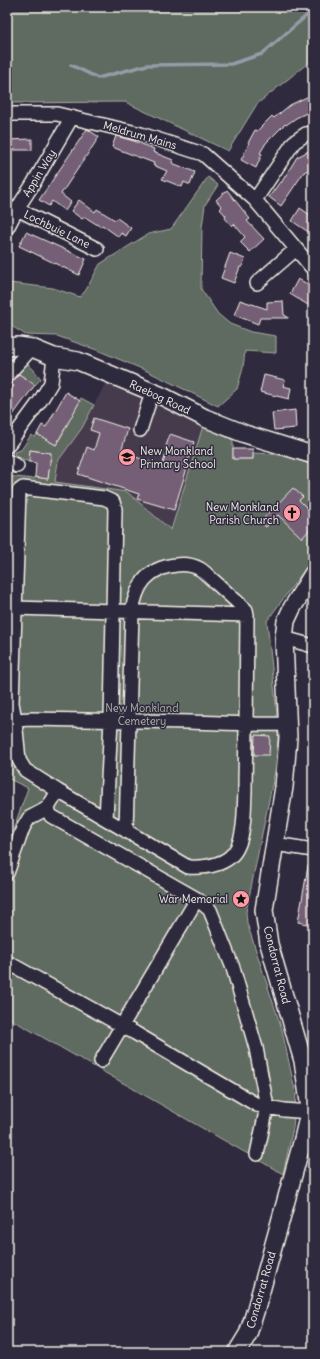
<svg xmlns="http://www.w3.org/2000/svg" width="320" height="1359" font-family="Delius,sans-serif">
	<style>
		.built { fill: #443a4e }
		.green { fill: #5e6a60; stroke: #a9aea4 }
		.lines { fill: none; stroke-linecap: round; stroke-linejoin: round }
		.stream { stroke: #949ca8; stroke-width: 3.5 }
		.building { fill: #745f77; stroke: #f4f1e8 }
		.minor-casing { stroke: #f4f1e8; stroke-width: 16 }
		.major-casing { stroke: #f4f1e8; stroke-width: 20 }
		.minor { stroke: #2f2a3d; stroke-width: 13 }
		.major { stroke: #2f2a3d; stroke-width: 17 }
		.labels { text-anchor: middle; stroke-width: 3; stroke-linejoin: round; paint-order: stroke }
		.street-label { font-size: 11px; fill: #f4f1e8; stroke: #2f2a3d }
		.poi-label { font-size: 11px; fill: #f4f1e8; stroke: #2f2a3d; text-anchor: end }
		.park-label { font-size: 11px; fill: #b0b4ab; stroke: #2f2a3d }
	</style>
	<rect width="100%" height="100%" fill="#2f2a3d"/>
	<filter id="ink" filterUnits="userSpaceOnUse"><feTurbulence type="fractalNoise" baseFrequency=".025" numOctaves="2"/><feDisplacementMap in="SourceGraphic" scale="8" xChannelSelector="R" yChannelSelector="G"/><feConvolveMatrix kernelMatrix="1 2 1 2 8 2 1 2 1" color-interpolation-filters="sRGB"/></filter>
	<g filter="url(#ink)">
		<path class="built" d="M 106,382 L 203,426 L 171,530 L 127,492 L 55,482 L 58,461 L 82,428 Z"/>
		<path class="green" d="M 9,7 L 313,7 L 313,59 L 257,104 L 228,151 L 125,102 L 7,103 L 7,44 Z
			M 208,177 L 218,185 L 205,205 L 202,227 L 201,289 L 218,314 L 230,324 L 251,332 L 276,336 L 276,353 L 245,351 L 243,368 L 237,389 L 218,406 L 147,371 L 97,350 L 57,336 L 26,335 L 8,324 L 9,283 L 53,288 L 80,297 L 86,290 L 100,264 L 148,234 L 171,229 Z
			M 26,362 L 34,370 L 41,379 L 35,385 L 19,374 L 11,384 L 14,386 L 7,395 L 7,381 Z
			M 81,398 L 94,405 L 82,428 L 58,461 L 55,482 L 127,492 L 171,530 L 203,426 L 233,440 L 233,459 L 253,459 L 253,453 C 277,454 291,455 313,466 L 313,558 L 267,621 L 277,714 L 278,736 L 276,766 L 246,912 L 247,923 L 282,1030 L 296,1095 L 293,1128 L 283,1174 L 7,1017 L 7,847 L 28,788 L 7,778 L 7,476 L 34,479 L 35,477 L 48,479 L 51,453 L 30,450 L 29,462 L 15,456 L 14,452 L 21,450 L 31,435 L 35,437 L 37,434 L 56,445 L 66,428 L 54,420 L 56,418 L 52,416 L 54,413 L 68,421 Z"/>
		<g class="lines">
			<path class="stream" d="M 71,65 L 98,78 L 147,65 L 231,64 L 262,54 L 313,10"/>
		</g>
		<path class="building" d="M 311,95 L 313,100 L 313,110 L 296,118 L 286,125 L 285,124 L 266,143 L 260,153 L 262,154 L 256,168 L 241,160 L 249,144 L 248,143 L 255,130 L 257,131 L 272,116 L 274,118 L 290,105 Z
			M 87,129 L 99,137 L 61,194 L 71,202 L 65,211 L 52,201 L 49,206 L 39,200 Z
			M 116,136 L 134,141 L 154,149 L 153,152 L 173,160 L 172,163 L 195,172 L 190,185 L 184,182 L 182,187 L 162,179 L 167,171 L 153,165 L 154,163 L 112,147 Z
			M 32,139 L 32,150 L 7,150 L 7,140 Z
			M 309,151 L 313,158 L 313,168 L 304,172 L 281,206 L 269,197 L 280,182 L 281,183 L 297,157 Z
			M 227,190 L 250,219 L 247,221 L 264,239 L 250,252 L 240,242 L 245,237 L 234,224 L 232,226 L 225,218 L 226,216 L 220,209 L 222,207 L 216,200 Z
			M 79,200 L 95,212 L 97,209 L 115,220 L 117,218 L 131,228 L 126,236 L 121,233 L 119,237 L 102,225 L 101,227 L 85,217 L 82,219 L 71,211 Z
			M 300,208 L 313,217 L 313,235 L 292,221 Z
			M 26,232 L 86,259 L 79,275 L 19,246 Z
			M 230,253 L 245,259 L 242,267 L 240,267 L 234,283 L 221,278 Z
			M 298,279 L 313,287 L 313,308 L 290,294 Z
			M 240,300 L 267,309 L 267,302 L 283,301 L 284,315 L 288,317 L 288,318 L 260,318 L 258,324 L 234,315 Z
			M 19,374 L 35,385 L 7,423 L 7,395 L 14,386 L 11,384 Z
			M 264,375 L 285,380 L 283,386 L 291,388 L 289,399 L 260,392 Z
			M 66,392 L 80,401 L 56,445 L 37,434 L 42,425 L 46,427 Z
			M 295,410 L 296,428 L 274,430 L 272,413 Z
			M 94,418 L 128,429 L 121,452 L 162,466 L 167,451 L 165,449 L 170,434 L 194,442 L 186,467 L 187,468 L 174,510 L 137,499 L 139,494 L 78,474 L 87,447 L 94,450 L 99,433 L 90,430 Z
			M 233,449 L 253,449 L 253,459 L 233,459 Z
			M 30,450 L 51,453 L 48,479 L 35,477 L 36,463 L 29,462 Z
			M 293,488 L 303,497 L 299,500 L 313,514 L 313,526 L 302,538 L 278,515 L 266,527 L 260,522 Z
			M 255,735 L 270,736 L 269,755 L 254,755 Z
			M 308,866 L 313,867 L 313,913 L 311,925 L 298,922 Z"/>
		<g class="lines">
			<defs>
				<path id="minor" d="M 7,114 L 57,114 L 141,134 L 203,154 L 255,200 L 313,269
					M 255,200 L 294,142 L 306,134 L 313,133
					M 17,209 L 97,249
					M 7,228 L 17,209 L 33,184 L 72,117
					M 257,283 L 296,249
					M 7,375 L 32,348
					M 140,430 L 152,393
					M 7,446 L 40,401 L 51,383 L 54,357
					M 7,461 L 17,466
					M 15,608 L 247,615 L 246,724 C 246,746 245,769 245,791 C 244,808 245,833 237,848 C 229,865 205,868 188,867 L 58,791 L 25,770 L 19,760 L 15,720 L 31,719 C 84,720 137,721 190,722 C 222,723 255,725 288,724
					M 284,638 L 313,646
					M 15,720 L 12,703 L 19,491 L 23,488 L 104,498 L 113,502 L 115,509 L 111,720 L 106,819
					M 47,808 L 51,816 L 197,899 L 101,1061
					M 126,831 L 132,612 C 136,585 147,568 176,565 C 183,564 193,565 200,569 C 205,572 209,577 214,581 C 225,591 235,600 246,610 L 247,615
					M 275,844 L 313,850
					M 7,873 L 23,828 L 29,818 L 44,810 L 49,806 L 58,791
					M 197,899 L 210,910 L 233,968 L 256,1048 L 267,1107 L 257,1154
					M 7,962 L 135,1033 L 257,1105 L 284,1110 L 310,1112"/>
				<path id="major" d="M 7,347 L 18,346 L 32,348 L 54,357 L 78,361 L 162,396 L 205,418 L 245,434 L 313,455
					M 237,1352 L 248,1334 L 256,1309 L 303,1139 L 310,1109 L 303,1061 L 269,944 L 264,910 L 284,787 L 288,738 L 284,638 L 286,621 L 292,608 L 313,574"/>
			</defs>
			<use href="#minor" class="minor-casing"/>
			<use href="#major" class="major-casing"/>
			<use href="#minor" class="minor"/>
			<use href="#major" class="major"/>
		</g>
	</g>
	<defs>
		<symbol id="school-disc" viewBox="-11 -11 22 22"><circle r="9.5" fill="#ff9aa2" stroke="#2f2a3d"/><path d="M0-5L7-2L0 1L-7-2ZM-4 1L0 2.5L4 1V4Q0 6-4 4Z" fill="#111"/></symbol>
		<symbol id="church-disc" viewBox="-11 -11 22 22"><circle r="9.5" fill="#ff9aa2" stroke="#2f2a3d"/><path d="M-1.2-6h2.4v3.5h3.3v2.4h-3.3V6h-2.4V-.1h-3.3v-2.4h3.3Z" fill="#111"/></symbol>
		<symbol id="sight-disc" viewBox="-11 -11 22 22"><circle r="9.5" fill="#ff9aa2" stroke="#2f2a3d"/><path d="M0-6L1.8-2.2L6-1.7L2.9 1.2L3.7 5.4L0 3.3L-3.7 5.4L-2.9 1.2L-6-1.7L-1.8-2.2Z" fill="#111"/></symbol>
	</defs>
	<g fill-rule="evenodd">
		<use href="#school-disc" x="117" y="447" width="20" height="20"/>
		<use href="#church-disc" x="282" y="503" width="20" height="20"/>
		<use href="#sight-disc" x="231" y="889" width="20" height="20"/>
	</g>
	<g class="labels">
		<g class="street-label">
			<text transform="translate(140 135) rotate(16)" y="4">Meldrum Mains</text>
			<text transform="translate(39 173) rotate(-59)" y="4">Appin Way</text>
			<text transform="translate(57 229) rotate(26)" y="4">Lochbuie Lane</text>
			<text transform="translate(160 397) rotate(25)" y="4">Raebog Road</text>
			<text transform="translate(277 965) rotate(76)" y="4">Condorrat Road</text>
			<text transform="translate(261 1290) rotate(-74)" y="4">Condorrat Road</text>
		</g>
		<g class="poi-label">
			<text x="140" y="455" text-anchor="start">New Monkland<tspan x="140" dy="13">Primary School</tspan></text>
			<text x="279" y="511">New Monkland<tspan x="279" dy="13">Parish Church</tspan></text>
			<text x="228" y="903">War Memorial</text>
		</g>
		<g class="park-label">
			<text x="142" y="712">New Monkland<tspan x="142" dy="13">Cemetery</tspan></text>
		</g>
	</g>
	<rect width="320" height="1359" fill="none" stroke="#2f2a3d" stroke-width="24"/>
	<rect x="12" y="12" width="296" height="1335" fill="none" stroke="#f4f1e8" stroke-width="1.5" filter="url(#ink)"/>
</svg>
